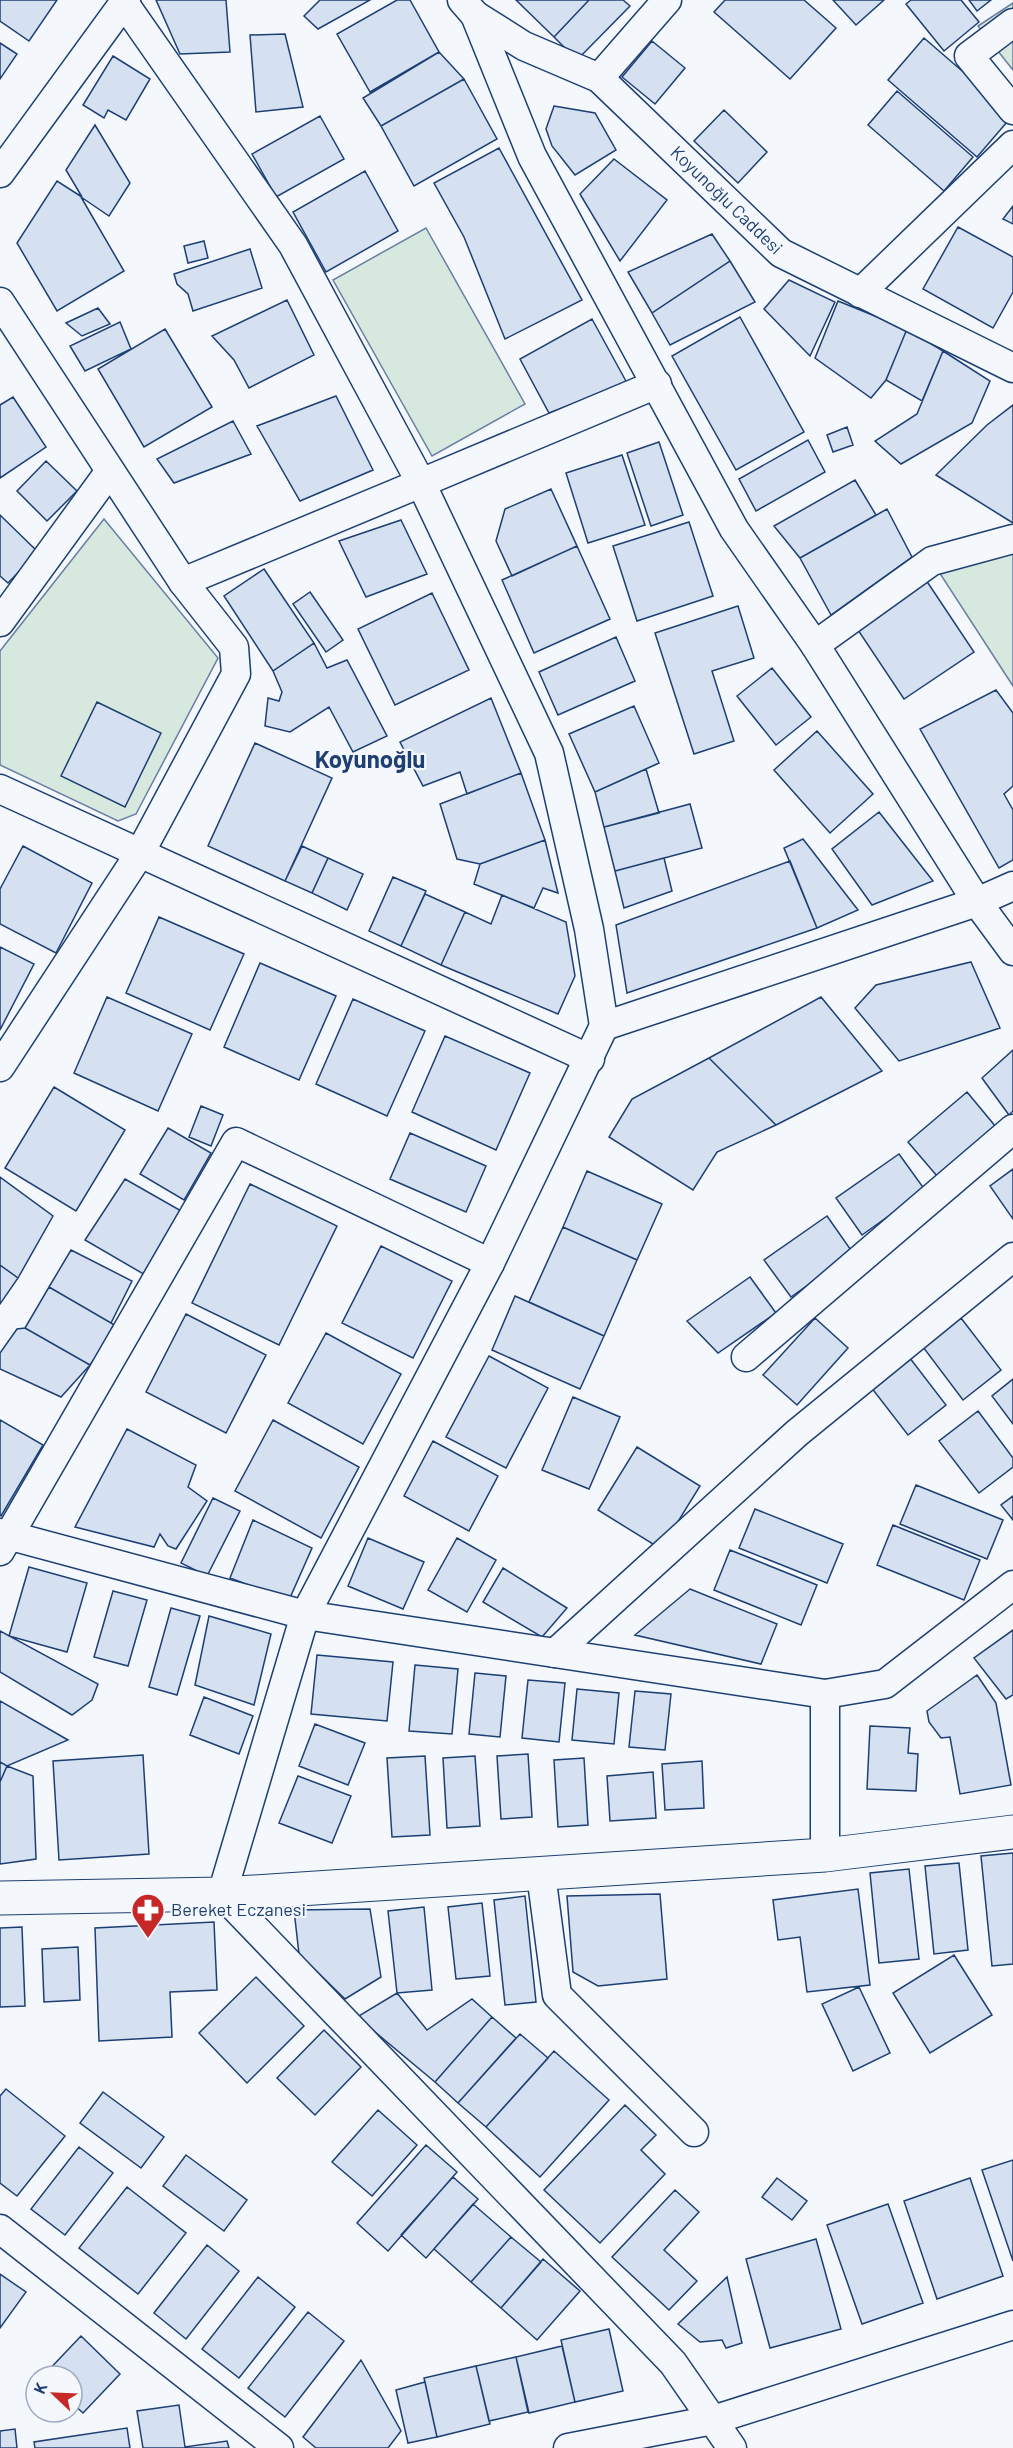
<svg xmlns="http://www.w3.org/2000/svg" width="1013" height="2448" font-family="Barlow,sans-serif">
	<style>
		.green { fill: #d7e8df; stroke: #687fa3; stroke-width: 1.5 }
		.building { fill: #d5e0f0; stroke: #1d3f73; stroke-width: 1.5 }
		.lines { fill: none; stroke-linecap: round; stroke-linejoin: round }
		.minor-casing { stroke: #1d3f73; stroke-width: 31 }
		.major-casing { stroke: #1d3f73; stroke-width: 35 }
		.minor { stroke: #f4f7fb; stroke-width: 28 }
		.major { stroke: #f4f7fb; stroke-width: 33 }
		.labels { text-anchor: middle; stroke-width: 4.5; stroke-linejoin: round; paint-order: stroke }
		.street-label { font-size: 18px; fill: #1d3f73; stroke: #f4f7fb }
		.poi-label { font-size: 18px; fill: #1d3f73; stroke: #f4f7fb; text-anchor: start }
		.district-label { font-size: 24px; font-weight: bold; fill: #1d3f73; stroke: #f4f7fb }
	</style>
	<rect width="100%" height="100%" fill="#f4f7fb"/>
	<path class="green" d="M 1013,3 L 1013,70 L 978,26 Z
		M 426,228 L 525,404 L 432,456 L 333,280 Z
		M 104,519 L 218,658 L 136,814 L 118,821 L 0,765 L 0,651 Z
		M 977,534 L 1013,548 L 1013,686 L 926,552 Z"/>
	<path class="building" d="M 0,0 L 57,0 L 29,41 L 0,21 Z
		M 156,0 L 226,0 L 230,52 L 180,54 Z
		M 320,0 L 370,0 L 318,29 L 304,16 Z
		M 397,0 L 410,0 L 439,52 L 370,92 L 337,34 Z
		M 516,0 L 589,0 L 554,37 Z
		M 589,0 L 623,0 L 630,6 L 577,60 L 554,37 Z
		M 725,0 L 804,0 L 836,28 L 790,79 L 714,12 Z
		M 833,0 L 884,0 L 856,25 Z
		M 911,0 L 961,0 L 979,22 L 944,51 L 906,4 Z
		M 969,0 L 991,0 L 977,11 Z
		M 285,34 L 303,107 L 256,112 L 250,35 Z
		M 924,38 L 1013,115 L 977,157 L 888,80 Z
		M 652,41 L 685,68 L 655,104 L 622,77 Z
		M 0,43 L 17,54 L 0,79 Z
		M 439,52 L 464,79 L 381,126 L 363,98 Z
		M 113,56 L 150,79 L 126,120 L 108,110 L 104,118 L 83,105 Z
		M 464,79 L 497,139 L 414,186 L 381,126 Z
		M 897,91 L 973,157 L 944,191 L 868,125 Z
		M 554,106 L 595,113 L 616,150 L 575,175 L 552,146 L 546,129 Z
		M 724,110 L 767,152 L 738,183 L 694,141 Z
		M 320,116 L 344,159 L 276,197 L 252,154 Z
		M 95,125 L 130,183 L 109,216 L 81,197 L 124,271 L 57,311 L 17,243 L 57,181 L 82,197 L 66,170 Z
		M 499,148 L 582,300 L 505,339 L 464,237 L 434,183 Z
		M 614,159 L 667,200 L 620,261 L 580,194 Z
		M 365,171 L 398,231 L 326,272 L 293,212 Z
		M 1013,206 L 1013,224 L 1003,219 Z
		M 958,227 L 1013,257 L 1013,292 L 993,328 L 923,289 Z
		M 712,234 L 730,261 L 652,313 L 628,272 Z
		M 204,241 L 208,258 L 188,263 L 184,246 Z
		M 250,249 L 262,288 L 193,311 L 188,294 L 177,284 L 174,274 Z
		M 730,261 L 755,302 L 670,345 L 652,313 Z
		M 789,280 L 835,302 L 810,356 L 764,309 Z
		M 287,300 L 314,355 L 249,388 L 234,360 L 212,336 Z
		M 838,301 L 907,329 L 886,380 L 871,398 L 815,358 Z
		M 98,308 L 110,324 L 82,336 L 66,323 Z
		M 740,317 L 804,432 L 736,470 L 672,356 Z
		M 592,319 L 627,383 L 549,413 L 520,359 Z
		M 120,322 L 131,349 L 85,371 L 70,346 Z
		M 165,329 L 212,407 L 144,447 L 98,369 Z
		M 907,329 L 943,351 L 922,401 L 886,380 Z
		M 943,351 L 990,381 L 972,423 L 901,464 L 875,441 L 917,414 Z
		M 336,396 L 373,470 L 300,501 L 257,426 Z
		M 13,397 L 46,447 L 0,478 L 0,405 Z
		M 1013,405 L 1013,523 L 936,475 L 987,425 Z
		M 233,421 L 251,454 L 174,483 L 157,459 Z
		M 847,427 L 853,445 L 833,452 L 827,435 Z
		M 808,440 L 825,472 L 756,511 L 739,479 Z
		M 659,442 L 683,515 L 651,526 L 627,453 Z
		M 622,455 L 645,525 L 588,543 L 566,473 Z
		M 46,461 L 77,491 L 47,521 L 17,491 Z
		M 855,480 L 876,515 L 800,558 L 774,526 Z
		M 551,489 L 577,546 L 512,576 L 496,541 L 505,509 Z
		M 887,509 L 912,557 L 831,615 L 800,558 Z
		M 0,515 L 38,552 L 8,583 L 0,576 Z
		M 401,520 L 427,574 L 366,597 L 339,541 Z
		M 689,522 L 713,596 L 637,621 L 613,546 Z
		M 577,546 L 610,619 L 534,653 L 502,580 Z
		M 264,569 L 314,643 L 273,671 L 224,596 Z
		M 924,577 L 974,652 L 904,699 L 854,624 Z
		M 310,592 L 343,640 L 326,652 L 293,604 Z
		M 432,593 L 469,670 L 395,705 L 358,629 Z
		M 738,606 L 754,658 L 712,671 L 734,741 L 694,754 L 655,633 Z
		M 616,637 L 635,681 L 558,715 L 539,672 Z
		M 314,643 L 327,668 L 347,660 L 387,736 L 353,752 L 329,707 L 290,732 L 265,726 L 268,698 L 279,701 L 282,692 L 273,671 Z
		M 772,668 L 811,717 L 776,745 L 737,696 Z
		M 996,690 L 1013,713 L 1013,786 L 1004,794 L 1013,810 L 1013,860 L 999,868 L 920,729 Z
		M 491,698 L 521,773 L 467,794 L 460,772 L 423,786 L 400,742 Z
		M 97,702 L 161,733 L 125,807 L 61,776 Z
		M 634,706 L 659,763 L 595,792 L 569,734 Z
		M 817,731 L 873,794 L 830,833 L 774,770 Z
		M 255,743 L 332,778 L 285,881 L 208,846 Z
		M 646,769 L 659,813 L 604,827 L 595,792 Z
		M 521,773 L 545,840 L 480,864 L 457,859 L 440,804 Z
		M 690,804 L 702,848 L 615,871 L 604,827 Z
		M 879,812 L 933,881 L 872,905 L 832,849 Z
		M 803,839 L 858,910 L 817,928 L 784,848 Z
		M 545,840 L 558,893 L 543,888 L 534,908 L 474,884 L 480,864 Z
		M 23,846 L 92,883 L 56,953 L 0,924 L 0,889 Z
		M 302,846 L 328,858 L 312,893 L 285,881 Z
		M 328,858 L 363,874 L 347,910 L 312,893 Z
		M 664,858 L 672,891 L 624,908 L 615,871 Z
		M 790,861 L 817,928 L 627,993 L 616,925 Z
		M 393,877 L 426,891 L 401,946 L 369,931 Z
		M 425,894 L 465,912 L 441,965 L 401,946 Z
		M 502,895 L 566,922 L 575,976 L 558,1014 L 441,965 L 465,912 L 491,924 Z
		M 159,917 L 244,954 L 210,1030 L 126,993 Z
		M 0,947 L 34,964 L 0,1030 Z
		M 971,962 L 1000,1028 L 899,1061 L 855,1008 L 876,985 Z
		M 260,963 L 336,996 L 299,1080 L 224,1047 Z
		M 107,997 L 192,1034 L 158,1111 L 74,1073 Z
		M 821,997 L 882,1071 L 776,1125 L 709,1058 Z
		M 353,999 L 425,1031 L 387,1116 L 316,1084 Z
		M 445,1036 L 530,1073 L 496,1150 L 412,1112 Z
		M 1013,1050 L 1013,1111 L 1009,1115 L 982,1078 Z
		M 709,1058 L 776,1125 L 717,1152 L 693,1190 L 609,1137 L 632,1099 Z
		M 54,1087 L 125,1130 L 76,1211 L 5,1168 Z
		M 967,1092 L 996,1127 L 937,1176 L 908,1142 Z
		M 201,1106 L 223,1115 L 211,1146 L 189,1137 Z
		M 168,1128 L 211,1153 L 184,1200 L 140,1174 Z
		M 410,1133 L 486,1166 L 466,1212 L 390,1179 Z
		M 899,1154 L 925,1190 L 862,1235 L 836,1198 Z
		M 1013,1169 L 1013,1219 L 990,1186 Z
		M 587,1171 L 662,1204 L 637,1260 L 563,1227 Z
		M 0,1177 L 53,1216 L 18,1278 L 0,1265 Z
		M 125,1179 L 183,1212 L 147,1276 L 85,1240 Z
		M 250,1184 L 337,1226 L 279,1345 L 192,1303 Z
		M 827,1216 L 853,1253 L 791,1297 L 764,1260 Z
		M 563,1227 L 637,1260 L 604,1336 L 529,1302 Z
		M 381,1246 L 452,1281 L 413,1358 L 342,1323 Z
		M 71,1250 L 132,1281 L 111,1323 L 49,1287 Z
		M 0,1265 L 18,1278 L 0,1304 Z
		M 750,1277 L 776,1313 L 718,1353 L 687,1321 Z
		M 49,1287 L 118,1327 L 90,1365 L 25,1328 Z
		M 515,1296 L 604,1336 L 580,1389 L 492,1350 Z
		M 186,1314 L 266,1355 L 226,1433 L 146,1392 Z
		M 815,1318 L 848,1348 L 797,1405 L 763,1375 Z
		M 961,1318 L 1001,1370 L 963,1400 L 923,1347 Z
		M 25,1328 L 90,1365 L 61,1397 L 0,1369 L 0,1353 L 17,1329 Z
		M 326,1333 L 401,1374 L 363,1444 L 288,1403 Z
		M 906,1353 L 946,1405 L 908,1435 L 867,1382 Z
		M 489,1356 L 548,1388 L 506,1468 L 446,1437 Z
		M 1013,1379 L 1013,1424 L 992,1396 Z
		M 573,1397 L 620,1417 L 589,1489 L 542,1470 Z
		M 978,1411 L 1013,1458 L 1013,1467 L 979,1493 L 939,1441 Z
		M 0,1420 L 43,1445 L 1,1516 L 0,1515 Z
		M 273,1420 L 359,1467 L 321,1538 L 235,1491 Z
		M 127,1429 L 196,1465 L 188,1487 L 207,1501 L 176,1549 L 168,1546 L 160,1534 L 154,1547 L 75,1527 Z
		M 433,1441 L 498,1476 L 469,1531 L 404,1496 Z
		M 637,1447 L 700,1486 L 661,1549 L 598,1510 Z
		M 916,1485 L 1003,1520 L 987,1559 L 900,1524 Z
		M 1013,1496 L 1013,1520 L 1001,1505 Z
		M 213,1498 L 240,1511 L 207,1576 L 181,1563 Z
		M 755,1509 L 843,1544 L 827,1583 L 739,1548 Z
		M 253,1520 L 312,1548 L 289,1600 L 230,1578 Z
		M 893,1525 L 980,1560 L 964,1600 L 877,1565 Z
		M 368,1538 L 424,1562 L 403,1609 L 348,1586 Z
		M 457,1538 L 496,1560 L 467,1612 L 428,1590 Z
		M 730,1550 L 817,1585 L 801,1625 L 714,1590 Z
		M 29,1567 L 87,1583 L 67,1652 L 9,1636 Z
		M 503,1568 L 567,1608 L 542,1637 L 483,1602 Z
		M 690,1589 L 777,1624 L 761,1664 L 635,1635 Z
		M 113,1591 L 147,1600 L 128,1666 L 94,1657 Z
		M 171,1608 L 200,1616 L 177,1695 L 149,1687 Z
		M 209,1616 L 271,1634 L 254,1705 L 195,1685 Z
		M 1013,1630 L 1013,1695 L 1006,1699 L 974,1658 Z
		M 0,1631 L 98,1684 L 92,1700 L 72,1715 L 0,1672 Z
		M 317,1655 L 393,1662 L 387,1721 L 311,1714 Z
		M 415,1665 L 458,1669 L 452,1734 L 409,1731 Z
		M 475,1673 L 506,1676 L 500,1737 L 469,1734 Z
		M 977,1675 L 996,1703 L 1011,1785 L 960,1794 L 950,1737 L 941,1738 L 929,1722 L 927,1711 Z
		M 528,1680 L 565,1683 L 559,1742 L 522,1738 Z
		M 577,1689 L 619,1693 L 614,1744 L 572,1740 Z
		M 635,1691 L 671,1694 L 665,1750 L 629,1747 Z
		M 204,1697 L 253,1716 L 239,1754 L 190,1735 Z
		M 0,1701 L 68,1740 L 7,1766 L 0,1762 Z
		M 315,1724 L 365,1743 L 348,1785 L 299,1766 Z
		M 870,1726 L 910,1728 L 908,1753 L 918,1754 L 916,1791 L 867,1789 Z
		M 528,1754 L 532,1817 L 501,1819 L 497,1756 Z
		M 143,1755 L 149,1854 L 59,1860 L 53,1761 Z
		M 425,1756 L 430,1835 L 392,1837 L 387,1758 Z
		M 475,1756 L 480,1826 L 447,1828 L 443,1758 Z
		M 584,1758 L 588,1825 L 558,1827 L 554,1760 Z
		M 702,1761 L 704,1808 L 665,1810 L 662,1764 Z
		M 0,1762 L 7,1766 L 0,1782 Z
		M 7,1766 L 33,1776 L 36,1859 L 0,1864 L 0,1782 Z
		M 653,1772 L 656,1818 L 610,1821 L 607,1776 Z
		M 298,1776 L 351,1796 L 332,1843 L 279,1823 Z
		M 1013,1853 L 1013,1964 L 992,1966 L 981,1856 Z
		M 959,1863 L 968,1950 L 934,1954 L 925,1866 Z
		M 909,1869 L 919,1959 L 879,1963 L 870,1873 Z
		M 858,1889 L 870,1985 L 807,1992 L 800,1937 L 778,1940 L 773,1900 Z
		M 660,1894 L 667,1979 L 598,1986 L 573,1972 L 567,1896 Z
		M 525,1896 L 536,2002 L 505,2005 L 494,1900 Z
		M 482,1903 L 490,1976 L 456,1979 L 448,1907 Z
		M 424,1907 L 432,1990 L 397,1993 L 388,1911 Z
		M 370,1909 L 381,1977 L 345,1999 L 299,1954 L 294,1910 Z
		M 214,1922 L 217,1990 L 170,1992 L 172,2037 L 99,2041 L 95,1928 Z
		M 22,1927 L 25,2006 L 0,2007 L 0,1928 Z
		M 78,1947 L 80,2000 L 44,2002 L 42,1949 Z
		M 954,1955 L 992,2015 L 930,2053 L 893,1993 Z
		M 256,1977 L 304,2026 L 247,2083 L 199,2033 Z
		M 859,1987 L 890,2053 L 853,2071 L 822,2004 Z
		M 397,1993 L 427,2030 L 472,1999 L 492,2017 L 435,2082 L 357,2017 Z
		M 492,2017 L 516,2038 L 458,2103 L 435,2082 Z
		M 324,2030 L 361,2067 L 315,2115 L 277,2078 Z
		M 520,2034 L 548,2058 L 486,2127 L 458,2103 Z
		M 554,2051 L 609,2100 L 540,2177 L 486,2127 Z
		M 6,2089 L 65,2136 L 17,2196 L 0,2183 L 0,2096 Z
		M 103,2092 L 164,2137 L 141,2168 L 80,2123 Z
		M 625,2105 L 656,2135 L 641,2150 L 665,2174 L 600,2243 L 544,2190 Z
		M 378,2110 L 417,2145 L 372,2196 L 332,2162 Z
		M 426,2145 L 457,2172 L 388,2251 L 357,2223 Z
		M 79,2147 L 113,2173 L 65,2235 L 31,2209 Z
		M 186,2155 L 247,2200 L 224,2231 L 163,2186 Z
		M 1013,2160 L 1013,2261 L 982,2170 Z
		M 453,2177 L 478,2199 L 426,2258 L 401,2235 Z
		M 777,2178 L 807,2201 L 792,2220 L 762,2197 Z
		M 970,2178 L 1003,2276 L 937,2299 L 904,2201 Z
		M 127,2187 L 186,2233 L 138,2294 L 79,2248 Z
		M 675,2190 L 699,2212 L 664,2250 L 697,2281 L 669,2310 L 612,2257 Z
		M 473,2204 L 511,2237 L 471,2282 L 434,2249 Z
		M 888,2204 L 923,2303 L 862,2324 L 827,2225 Z
		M 511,2237 L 541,2262 L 501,2308 L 471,2282 Z
		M 816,2239 L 841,2329 L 770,2348 L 746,2259 Z
		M 207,2245 L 239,2271 L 186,2339 L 154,2313 Z
		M 543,2259 L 580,2291 L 537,2340 L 501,2308 Z
		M 0,2274 L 26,2292 L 0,2328 Z
		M 258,2277 L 295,2307 L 239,2378 L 202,2349 Z
		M 727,2277 L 742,2343 L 726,2348 L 722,2340 L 700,2342 L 678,2324 Z
		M 308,2312 L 344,2341 L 285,2417 L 248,2388 Z
		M 609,2329 L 623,2391 L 575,2402 L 561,2340 Z
		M 81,2336 L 120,2374 L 83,2413 L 72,2403 L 72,2376 L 43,2376 Z
		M 562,2346 L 575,2402 L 529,2413 L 516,2357 Z
		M 516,2357 L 528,2412 L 489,2421 L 476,2366 Z
		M 361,2360 L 401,2431 L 388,2448 L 316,2448 L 303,2437 Z
		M 476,2366 L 490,2424 L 437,2437 L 424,2378 Z
		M 425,2382 L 437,2437 L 408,2443 L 396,2390 Z
		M 179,2405 L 185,2447 L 227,2441 L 229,2448 L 143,2448 L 137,2411 Z
		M 127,2428 L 130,2448 L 35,2448 L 34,2442 Z
		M 15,2429 L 17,2448 L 0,2448 L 0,2431 Z"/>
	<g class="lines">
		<defs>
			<g id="minor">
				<path id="s1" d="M 462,0 L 475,15 L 524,46 L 599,78 L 781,253 L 1013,368"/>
				<path d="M 124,3 L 293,245 L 421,483 L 657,384"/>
				<path d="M 475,15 L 532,156 L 734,529 L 815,645 L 977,902 L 1013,951"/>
				<path d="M 1013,23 L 969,56 L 1013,110"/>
				<path d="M 599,78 L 667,0"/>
				<path d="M 0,173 L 126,0"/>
				<path d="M 860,293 L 1013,145"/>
				<path d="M 0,302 L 183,582 L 234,647 L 236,674 L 140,853 L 0,1067"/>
				<path d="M 183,582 L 421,483 L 549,753 L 589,929 L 604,1026 L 977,902 L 1013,886"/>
				<path d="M 0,622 L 110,471"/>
				<path d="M 815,645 L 932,561 L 1013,539"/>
				<path d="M 0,789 L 590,1059"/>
				<path d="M 490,1263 L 305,1615 L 222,1894 L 673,2363 L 732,2448"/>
				<path d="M 746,1357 L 1013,1129"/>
				<path d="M 0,1533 L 305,1615 L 825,1694 L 885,1684 L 1013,1585"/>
				<path d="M 0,1551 L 236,1142 L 490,1263 L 604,1026"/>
				<path d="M 555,1653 L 797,1433 L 1013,1257"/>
				<path d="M 825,1694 L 825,1855"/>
				<path d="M 541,1874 L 557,1995 L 694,2132"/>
				<path d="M 0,2229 L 279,2448"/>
				<path d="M 568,2448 L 713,2420 L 1013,2325"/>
			</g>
			<path id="major" d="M 0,1898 L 222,1894 L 825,1855 L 1013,1832"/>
		</defs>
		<use href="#minor" class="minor-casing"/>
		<use href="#major" class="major-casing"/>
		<use href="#minor" class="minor"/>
		<use href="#major" class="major"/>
	</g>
	<defs>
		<symbol id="pharmacy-pin" viewBox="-11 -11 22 30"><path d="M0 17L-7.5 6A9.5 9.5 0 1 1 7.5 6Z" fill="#c62828" stroke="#f4f7fb"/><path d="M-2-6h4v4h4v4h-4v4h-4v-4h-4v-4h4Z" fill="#fff"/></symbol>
	</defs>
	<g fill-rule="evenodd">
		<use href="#pharmacy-pin" x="129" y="1891" width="38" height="52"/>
	</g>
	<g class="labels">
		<g class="street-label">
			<text dy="6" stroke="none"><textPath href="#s1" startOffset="336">Koyunoğlu Caddesi</textPath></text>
		</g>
		<g class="poi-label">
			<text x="171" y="1916">Bereket Eczanesi</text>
		</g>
		<g class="district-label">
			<text x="370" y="768">Koyunoğlu</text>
		</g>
	</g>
	<g transform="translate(54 2394) rotate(293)"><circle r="28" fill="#f4f7fb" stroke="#9eadc5" stroke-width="1.5"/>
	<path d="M0-4.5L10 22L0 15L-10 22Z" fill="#c62828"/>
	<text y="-9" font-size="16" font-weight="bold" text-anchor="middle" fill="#1d3f73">K</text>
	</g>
</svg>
